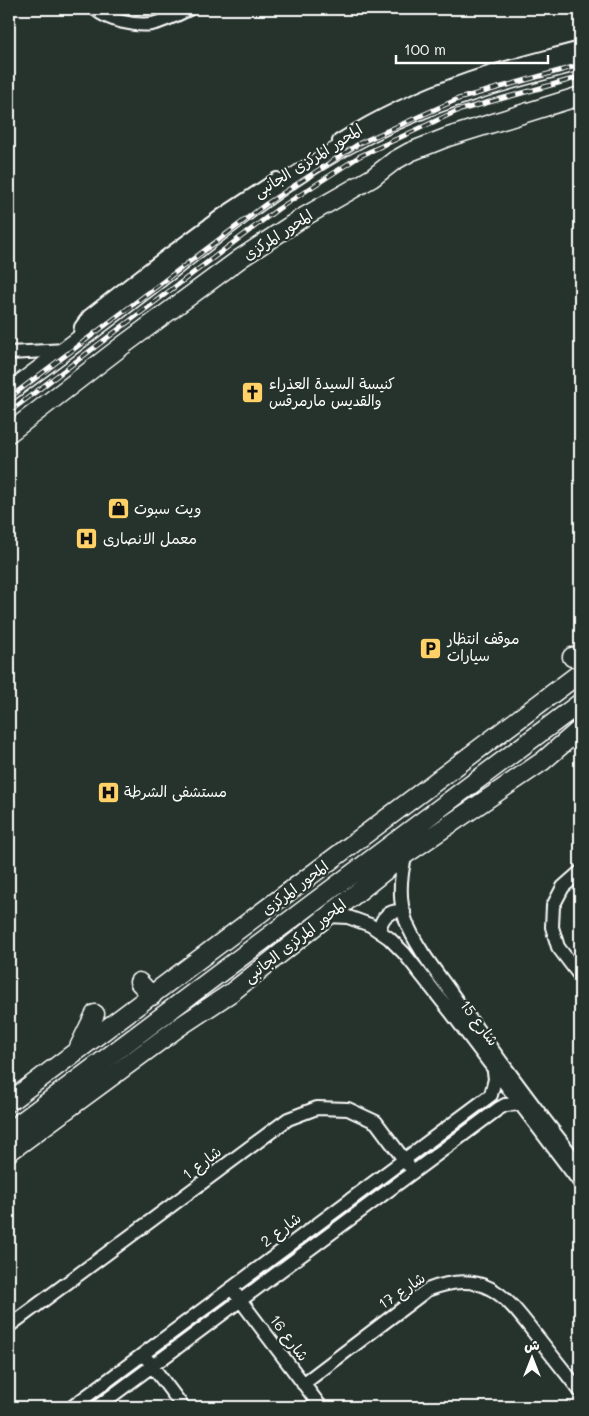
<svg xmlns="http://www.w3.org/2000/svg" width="589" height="1416" font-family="Mali,'Playpen Sans Arabic',sans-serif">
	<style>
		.green { fill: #596f53; stroke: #acb7a9 }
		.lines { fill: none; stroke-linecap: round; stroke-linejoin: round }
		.street-casing { stroke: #fff; stroke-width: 16 }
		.secondary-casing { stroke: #fff; stroke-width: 21 }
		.street { stroke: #26332d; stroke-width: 12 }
		.secondary { stroke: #26332d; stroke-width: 18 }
		.rail-casing { stroke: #fff; stroke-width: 5 }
		.rail { stroke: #26332d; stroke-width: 3; stroke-dasharray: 9; stroke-linecap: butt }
		.labels { text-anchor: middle; stroke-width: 4.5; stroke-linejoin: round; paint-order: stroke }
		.street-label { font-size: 15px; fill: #fff; stroke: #26332d }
		.poi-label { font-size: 15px; fill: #fff; stroke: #26332d; text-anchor: start }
	</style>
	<rect width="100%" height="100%" fill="#26332d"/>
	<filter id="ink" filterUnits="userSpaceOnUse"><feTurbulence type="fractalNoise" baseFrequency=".02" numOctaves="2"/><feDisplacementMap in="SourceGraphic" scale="10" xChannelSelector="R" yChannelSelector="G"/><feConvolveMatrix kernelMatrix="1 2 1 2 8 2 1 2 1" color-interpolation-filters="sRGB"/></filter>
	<g filter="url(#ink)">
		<path class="green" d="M 122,9 L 184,9 C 161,16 145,24 122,9 Z"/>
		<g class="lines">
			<defs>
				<path id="street" d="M 95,9 C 109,21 134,26 152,24 C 165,21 177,15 189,9
					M 339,141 C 380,115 424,95 470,79 C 506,67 544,58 580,48
					M 79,340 L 81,327 L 89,316 L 152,267 L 221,216 L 277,179
					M 9,353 L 66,350
					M 406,854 C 400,876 398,899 406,921 C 417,950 440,976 457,1001 C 497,1057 538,1112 580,1166
					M 580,872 L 563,887 L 553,906 L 552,927 L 558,947 L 580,976
					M 328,916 L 348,917 L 370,925 L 389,938 L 404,953 L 450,1011 L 580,1183
					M 380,932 C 380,917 390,909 404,912
					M 235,1293 L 321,1407
					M 9,1326 L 288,1119 L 317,1108 L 348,1109 L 376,1122 L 408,1165
					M 147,1359 L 183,1407
					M 303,1384 L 427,1290 C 483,1269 503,1292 535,1334 C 550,1353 565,1372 580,1391
					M 72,1407 L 491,1095 L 495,1079 L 494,1072
					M 97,1407 L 498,1109 L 505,1105 L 519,1104"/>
				<path id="secondary" d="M 9,392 C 68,349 125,305 183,260 C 238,217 298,170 360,138 C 429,101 505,80 580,61
					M 9,433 L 122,346 L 241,258 L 302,218 L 372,178 L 394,161 L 410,152 L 448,137 L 580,96
					M 572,657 L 580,656
					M 139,982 L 152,996
					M 79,1047 L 95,1014
					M 9,1102 L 580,673
					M 9,1131 L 580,703
					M 9,1152 L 179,1027 L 232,992 L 406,854 L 543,761 L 580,729"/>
			</defs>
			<use href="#street" class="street-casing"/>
			<use href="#secondary" class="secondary-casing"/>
			<use href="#street" class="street"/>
			<use href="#secondary" class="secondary"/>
			<defs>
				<path id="rail" d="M 9,398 L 266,204 L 360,143 L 458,99 L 580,65
					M 9,412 L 278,209 L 360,156 L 457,111 L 580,77"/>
			</defs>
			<use href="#rail" class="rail-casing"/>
			<use href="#rail" class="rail"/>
		</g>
	</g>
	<defs>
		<symbol id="church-square" viewBox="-11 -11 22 22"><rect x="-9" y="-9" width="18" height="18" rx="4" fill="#ffd166" stroke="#26332d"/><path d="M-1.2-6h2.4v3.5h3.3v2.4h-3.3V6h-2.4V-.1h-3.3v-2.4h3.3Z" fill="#111"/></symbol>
		<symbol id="shop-square" viewBox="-11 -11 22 22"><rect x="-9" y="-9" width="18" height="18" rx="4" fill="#ffd166" stroke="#26332d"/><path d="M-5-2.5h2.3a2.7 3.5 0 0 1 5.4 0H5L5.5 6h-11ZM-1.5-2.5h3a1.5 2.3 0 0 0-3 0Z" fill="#111"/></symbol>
		<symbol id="hospital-square" viewBox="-11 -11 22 22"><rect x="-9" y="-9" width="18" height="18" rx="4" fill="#ffd166" stroke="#26332d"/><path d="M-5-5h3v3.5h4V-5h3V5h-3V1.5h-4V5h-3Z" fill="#111"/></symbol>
		<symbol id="parking-square" viewBox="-11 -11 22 22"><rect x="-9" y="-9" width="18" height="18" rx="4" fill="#ffd166" stroke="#26332d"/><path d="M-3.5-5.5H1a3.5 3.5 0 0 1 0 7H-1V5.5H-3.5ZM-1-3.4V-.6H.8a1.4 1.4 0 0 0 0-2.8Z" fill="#111"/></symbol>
	</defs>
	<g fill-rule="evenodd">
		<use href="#church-square" x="240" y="380" width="25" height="25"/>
		<use href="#shop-square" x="106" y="496" width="25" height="25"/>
		<use href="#hospital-square" x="74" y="526" width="25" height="25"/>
		<use href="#parking-square" x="418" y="636" width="25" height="25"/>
		<use href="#hospital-square" x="96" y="780" width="25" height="25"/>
	</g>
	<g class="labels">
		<g class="street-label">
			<text transform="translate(308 161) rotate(-32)" y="5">المحور المركزى الجانبى</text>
			<text transform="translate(278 235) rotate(-33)" y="5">المحور المركزى</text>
			<text transform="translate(295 888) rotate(-37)" y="5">المحور المركزى</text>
			<text transform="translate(295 941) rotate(-38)" y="5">المحور المركزى الجانبى</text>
			<text transform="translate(479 1023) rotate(53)" y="5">شارع 15</text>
			<text transform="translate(202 1163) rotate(-37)" y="5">شارع 1</text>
			<text transform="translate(281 1230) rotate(-37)" y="5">شارع 2</text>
			<text transform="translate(402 1291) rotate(-34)" y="5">شارع 17</text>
			<text transform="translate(289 1338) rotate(53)" y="5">شارع 16</text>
		</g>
		<g class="poi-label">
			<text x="269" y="389">كنيسة السيدة العذراء<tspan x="269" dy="17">والقديس مارمرقس</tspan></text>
			<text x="134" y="514">ويت سبوت</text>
			<text x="103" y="544">معمل الانصارى</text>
			<text x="447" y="644">موقف انتظار<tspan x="447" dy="17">سيارات</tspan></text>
			<text x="124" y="797">مستشفى الشرطة</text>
		</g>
	</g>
	<rect width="589" height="1416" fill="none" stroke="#26332d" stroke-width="30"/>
	<rect x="15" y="15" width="559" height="1386" fill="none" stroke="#fff" stroke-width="2" filter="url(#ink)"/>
	<g transform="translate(532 1358)" stroke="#26332d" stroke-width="4" paint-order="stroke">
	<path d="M0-4L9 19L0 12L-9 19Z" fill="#ffffff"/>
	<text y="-8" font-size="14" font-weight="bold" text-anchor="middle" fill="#ffffff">ش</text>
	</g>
	<path d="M396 55v8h152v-8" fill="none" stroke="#ffffff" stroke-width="2.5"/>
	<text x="404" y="55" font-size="15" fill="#ffffff" stroke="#26332d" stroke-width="4" paint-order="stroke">100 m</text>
</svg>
